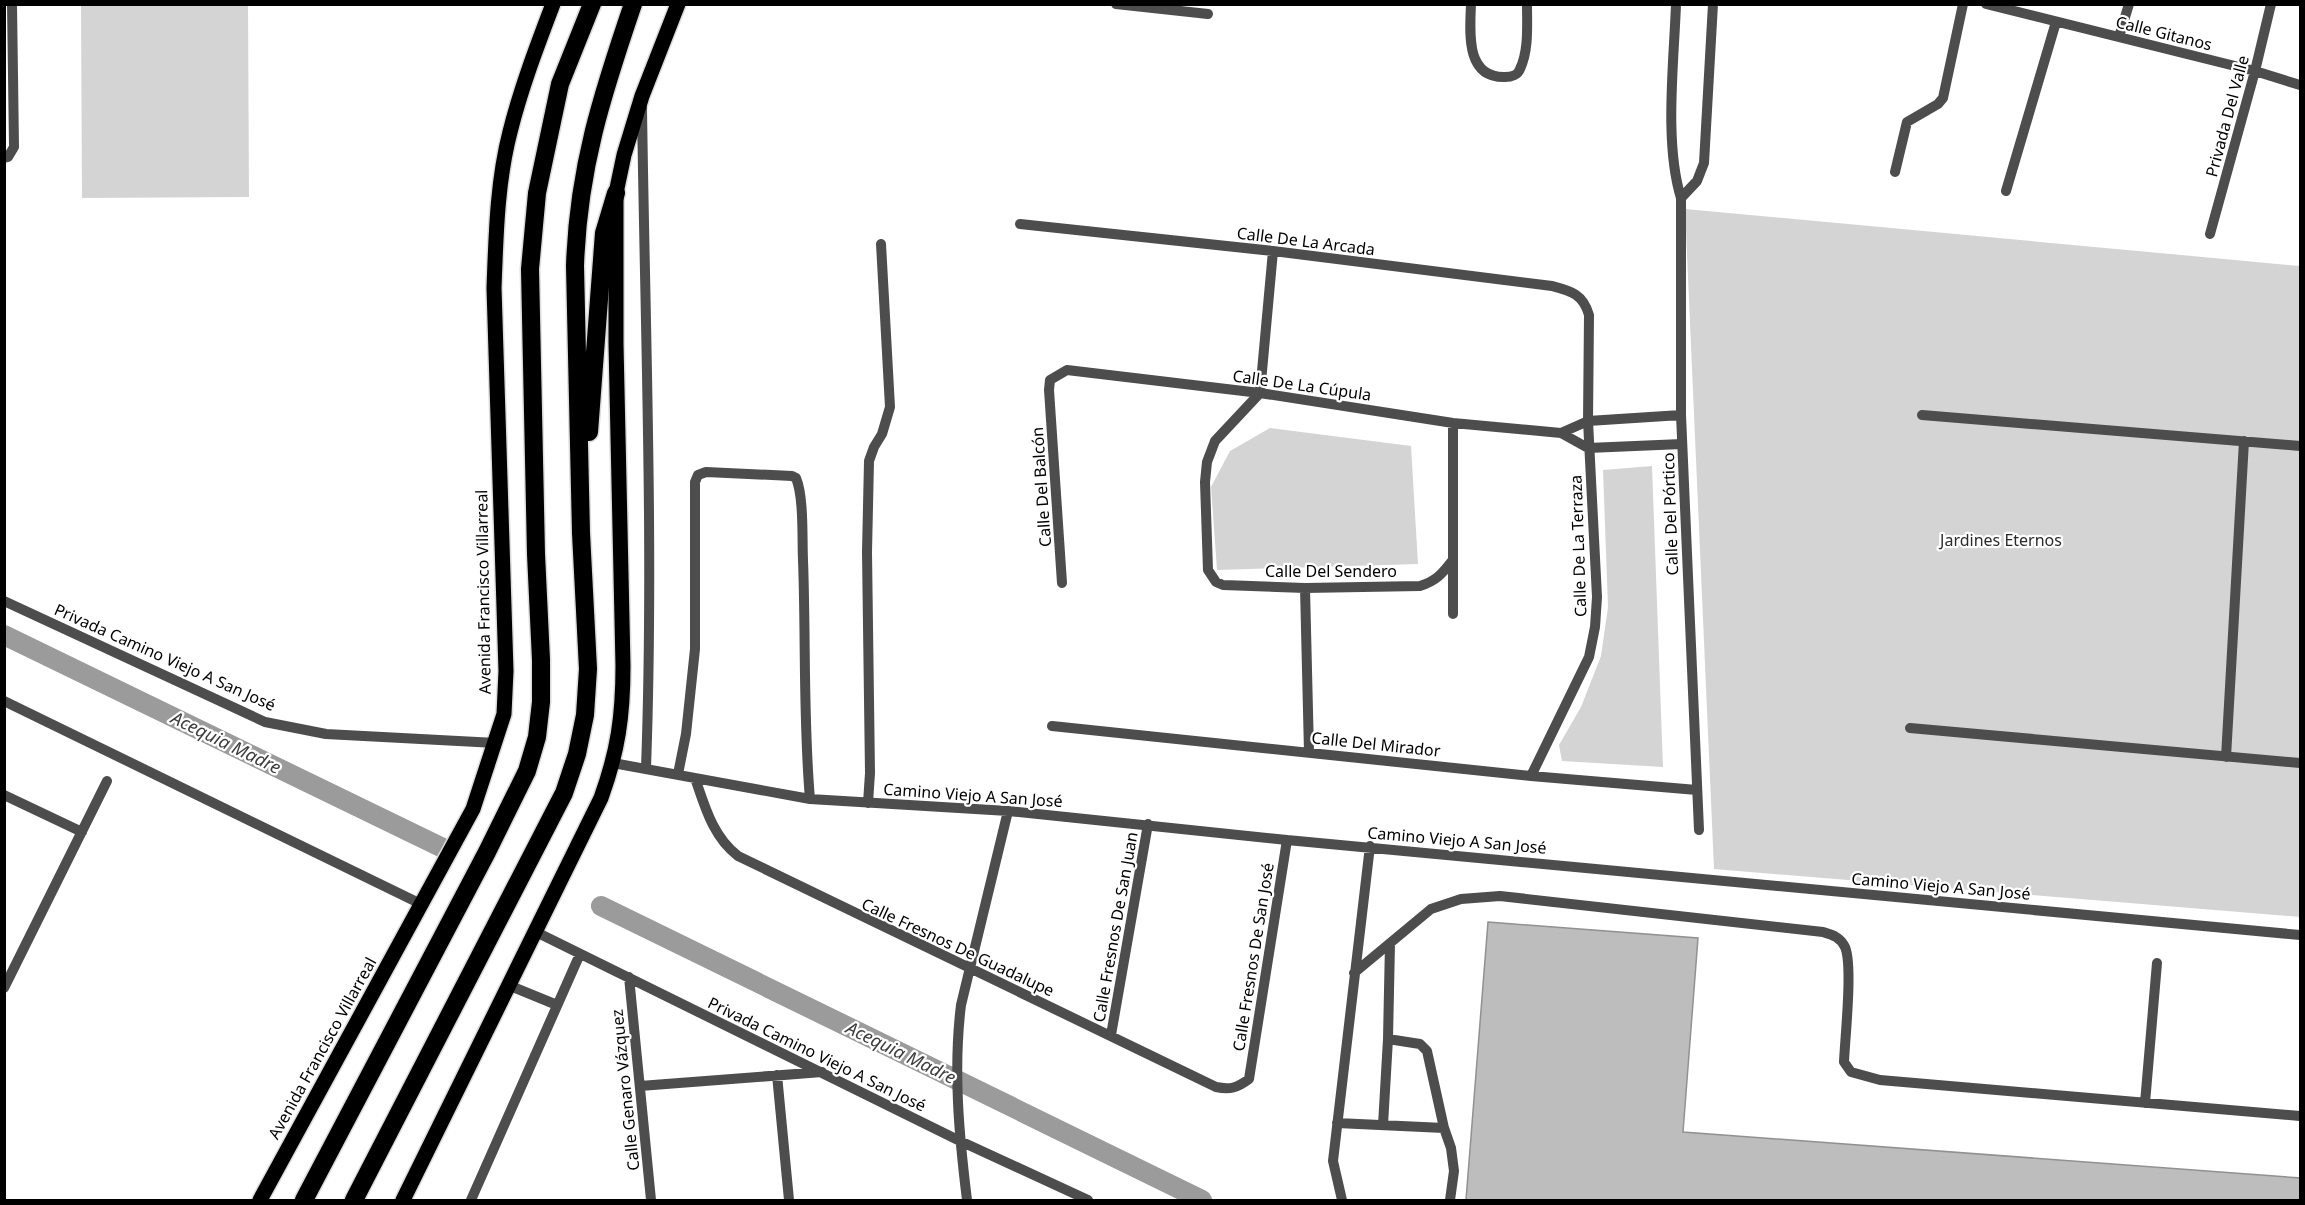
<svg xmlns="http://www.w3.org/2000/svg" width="2305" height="1205" font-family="'Noto Sans',sans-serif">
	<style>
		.green { fill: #d4d4d4 }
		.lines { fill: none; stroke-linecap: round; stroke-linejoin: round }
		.canal { stroke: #9b9b9b; stroke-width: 20 }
		.building { fill: #bdbdbd; stroke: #919191; stroke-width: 1.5 }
		.major-casing { stroke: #dbdbdb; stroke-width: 18 }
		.highway-casing { stroke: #dbdbdb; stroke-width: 21 }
		.minor { stroke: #4d4d4d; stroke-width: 10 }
		.major { stroke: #000; stroke-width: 15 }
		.highway { stroke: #000; stroke-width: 18 }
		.labels { text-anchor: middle; stroke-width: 4.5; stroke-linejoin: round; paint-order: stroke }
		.street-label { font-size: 16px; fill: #000; stroke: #fff }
		.park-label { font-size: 16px; fill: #2b2b2b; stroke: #fff }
		.water-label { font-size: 18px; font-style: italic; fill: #3c3c3c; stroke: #fff }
	</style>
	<rect width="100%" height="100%" fill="#fff"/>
	<path class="green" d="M 81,5 L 248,5 L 249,197 L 82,198 Z
		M 1685,209 L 2300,266 L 2300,917 L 1714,869 Z
		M 1270,428 L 1411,446 L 1418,564 L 1217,570 L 1211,487 L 1230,451 Z
		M 1652,466 L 1663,767 L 1562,761 L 1559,745 L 1581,707 L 1601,656 L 1608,607 L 1603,470 Z"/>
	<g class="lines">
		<path class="canal" d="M 4,635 L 447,850
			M 601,906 L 1202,1200"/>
	</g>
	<path class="building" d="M 1488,922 L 1698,938 L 1683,1132 L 2301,1178 L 2301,1200 L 1466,1200 Z"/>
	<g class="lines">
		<defs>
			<path id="major" d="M 260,1200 L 473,809 L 504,714 L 506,671 L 494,288 C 496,236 497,182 510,132 C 521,88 537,46 553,4
				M 403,1200 L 601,798 C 618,751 623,716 623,666 L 616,344 L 616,193 L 624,155 L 642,96 L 678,4"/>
			<path id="highway" d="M 589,432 L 604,233 L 616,193
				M 304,1200 L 487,852 L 527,771 L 537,737 L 541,702 L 541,660 L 536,554 L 530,269 L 537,193 L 560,84 L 592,4
				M 354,1200 L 564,793 L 577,754 L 585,715 L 588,669 L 581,533 L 575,266 C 578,169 602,95 633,4"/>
		</defs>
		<use href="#major" class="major-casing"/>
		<use href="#highway" class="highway-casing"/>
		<path class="minor" d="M 1116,4 L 1208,14
			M 1471,4 C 1470,32 1465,78 1505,77 C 1511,77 1518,75 1520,69 C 1529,50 1527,25 1527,4
			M 1676,4 C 1674,62 1664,143 1681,198 L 1681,415 L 1699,830
			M 1986,4 L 2255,71 L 2300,85
			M 2119,37 L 2129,4
			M 642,108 C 645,328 654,548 646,768
			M 4,158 L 8,157 L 14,147 L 12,4
			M 1895,172 L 1907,122 L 1938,104 L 1943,98 L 1963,4
			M 2006,191 L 2056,22
			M 1681,198 L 1697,181 L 1704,163 L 1713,4
			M 1020,224 L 1273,251 L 1552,286 C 1571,291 1583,294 1589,315 L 1588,421 L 1597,597 L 1595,627 L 1589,657 L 1531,776
			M 2210,234 L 2255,71 L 2271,4
			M 1273,251 L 1260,393 L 1215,441 L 1207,462 L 1205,482 L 1208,570 L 1216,582 L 1223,585 L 1305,588 L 1420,586 C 1436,581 1442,574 1452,561
			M 1922,415 L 2300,446
			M 1561,433 L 1588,421 L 1681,415
			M 1062,583 L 1049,390 L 1050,380 L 1067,370 L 1260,393 L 1453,423 L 1561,433 L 1588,448 L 1682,444
			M 1305,588 L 1309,752
			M 4,601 L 265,722 L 326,734 L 496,743
			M 1453,614 L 1453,423
			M 4,701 L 423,905
			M 1052,726 L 1531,776 L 1697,790
			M 1910,728 L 2300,763
			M 2226,757 L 2244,441
			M 613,763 L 810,799 L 1008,811 L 1287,840 L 2300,935
			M 678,774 L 686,734 L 695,649 L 695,482 L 698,475 L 706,472 L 792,476 L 796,478 C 804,497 802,538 803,560 C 806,640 803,719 810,799
			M 695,778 C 705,807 713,837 738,856 L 1216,1087 C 1230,1090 1237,1088 1249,1079 L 1287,840
			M 4,795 L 82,832
			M 868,803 L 870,773 L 867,552 L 869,461 L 874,447 L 882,434 L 890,407 L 881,244
			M 534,931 L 960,1141 L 1088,1200
			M 1354,973 L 1431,909 L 1461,899 L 1500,896 L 1823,932 C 1833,935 1840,937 1845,947 C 1853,965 1845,1038 1844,1062 L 1851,1072 L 1880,1080 L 2300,1116
			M 629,977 L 651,1200
			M 508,985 L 557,1005
			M 4,988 L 107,781
			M 1111,1035 L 1148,824
			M 1388,1039 L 1390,943
			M 777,1075 L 789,1200
			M 640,1086 L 822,1072
			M 2145,1103 L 2157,963
			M 1337,1123 L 1444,1128
			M 1383,1125 L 1388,1039 L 1420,1044 L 1427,1051 L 1444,1128 L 1451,1148 L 1454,1171 L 1450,1200
			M 471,1200 L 580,954
			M 967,1200 C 959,1135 953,1070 961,1005 L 1008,811
			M 1342,1200 L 1333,1161 L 1370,846"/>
		<use href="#major" class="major"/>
		<use href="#highway" class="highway"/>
	</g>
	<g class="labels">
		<g class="street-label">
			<text transform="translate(2164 33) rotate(14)" y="6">Calle Gitanos</text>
			<text transform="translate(2227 116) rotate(-75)" y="6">Privada Del Valle</text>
			<text transform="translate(1306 241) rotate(7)" y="6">Calle De La Arcada</text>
			<text transform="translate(1302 385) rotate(8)" y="6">Calle De La Cúpula</text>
			<text transform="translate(1041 487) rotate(-94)" y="6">Calle Del Balcón</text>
			<text transform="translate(1670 514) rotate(-92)" y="6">Calle Del Pórtico</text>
			<text transform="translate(1578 546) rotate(-92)" y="6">Calle De La Terraza</text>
			<text x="1331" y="577">Calle Del Sendero</text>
			<text transform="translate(483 592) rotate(-91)" y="6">Avenida Francisco Villarreal</text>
			<text transform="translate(165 657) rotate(24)" y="6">Privada Camino Viejo A San José</text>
			<text transform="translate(1376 744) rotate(6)" y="6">Calle Del Mirador</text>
			<text transform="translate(973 795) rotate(4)" y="6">Camino Viejo A San José</text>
			<text transform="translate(1457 840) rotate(5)" y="6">Camino Viejo A San José</text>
			<text transform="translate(1941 886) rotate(5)" y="6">Camino Viejo A San José</text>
			<text transform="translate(1115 927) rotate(-80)" y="6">Calle Fresnos De San Juan</text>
			<text transform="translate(958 947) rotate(25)" y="6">Calle Fresnos De Guadalupe</text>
			<text transform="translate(1253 957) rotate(-81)" y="6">Calle Fresnos De San José</text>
			<text transform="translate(322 1048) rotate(-61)" y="6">Avenida Francisco Villarreal</text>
			<text transform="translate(817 1054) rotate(26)" y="6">Privada Camino Viejo A San José</text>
			<text transform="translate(625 1090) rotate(-96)" y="6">Calle Genaro Vázquez</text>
		</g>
		<g class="park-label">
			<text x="2001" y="546">Jardines Eternos</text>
		</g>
		<g class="water-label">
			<text transform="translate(226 743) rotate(26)" y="6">Acequia Madre</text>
			<text transform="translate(901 1053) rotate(26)" y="6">Acequia Madre</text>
		</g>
	</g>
	<rect width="2305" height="1205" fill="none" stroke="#000000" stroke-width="12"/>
</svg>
